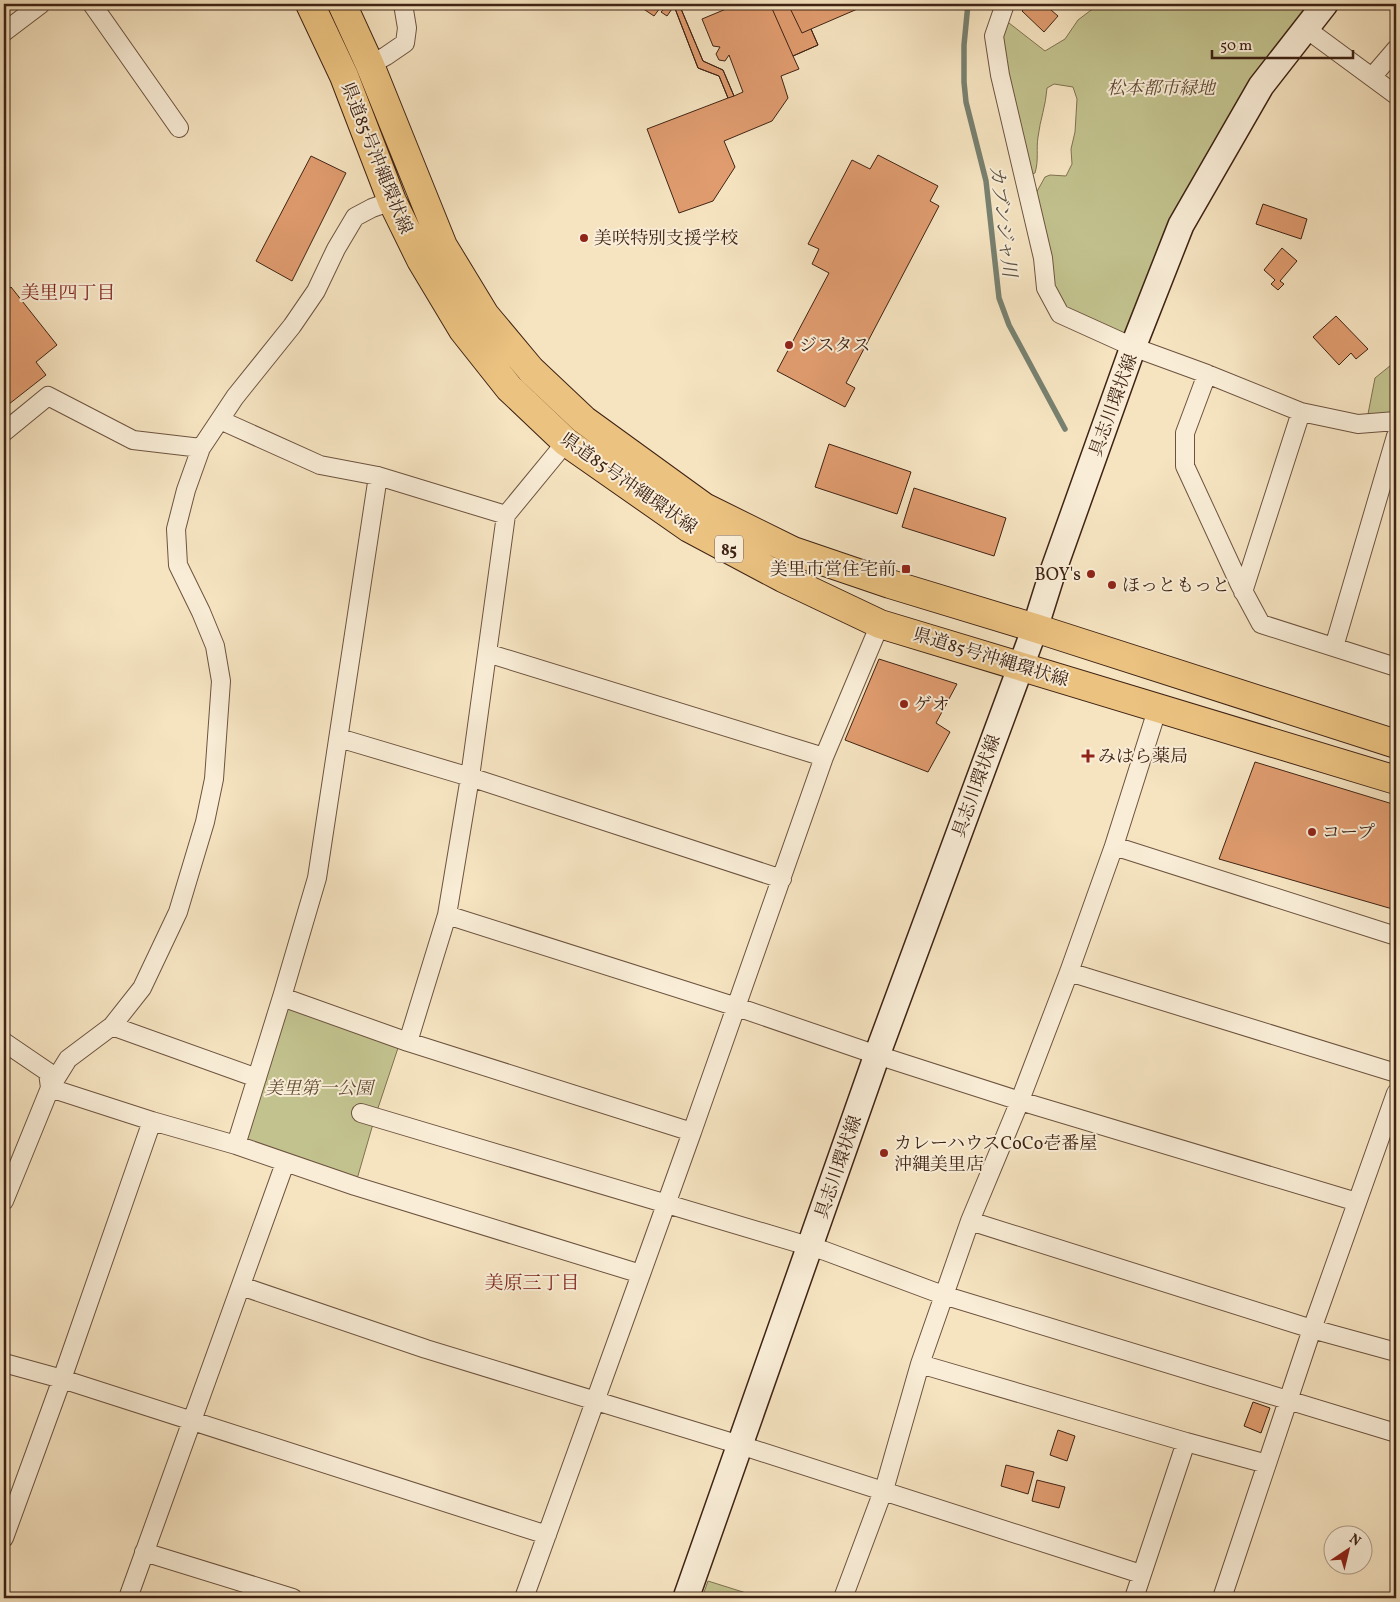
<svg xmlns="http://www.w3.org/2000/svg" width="1400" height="1602" font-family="Vollkorn,'Noto Serif JP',serif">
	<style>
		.green { fill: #c2c28e; stroke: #807251 }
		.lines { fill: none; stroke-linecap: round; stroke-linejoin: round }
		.stream { stroke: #788170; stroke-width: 5.5 }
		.building { fill: #e09c6f; stroke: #3f2314 }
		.street-casing { stroke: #6d533f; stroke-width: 20 }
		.secondary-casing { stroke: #3f2314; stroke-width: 28 }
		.primary-casing { stroke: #3f2314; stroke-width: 30 }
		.street { stroke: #f9edd7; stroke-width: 18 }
		.secondary { stroke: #f9edd7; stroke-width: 25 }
		.primary { stroke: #ebc280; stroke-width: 28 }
		.poi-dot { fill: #8f2418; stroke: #f9edd7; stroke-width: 2 }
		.labels { text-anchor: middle; stroke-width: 4; stroke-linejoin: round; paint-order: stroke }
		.shield { fill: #f9edd7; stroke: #77604e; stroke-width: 1 }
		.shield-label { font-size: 16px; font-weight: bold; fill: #3f2314 }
		.park-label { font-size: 18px; font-style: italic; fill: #604b32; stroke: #f9edd7 }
		.street-label { font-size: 18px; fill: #3f2314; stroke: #f9edd7 }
		.poi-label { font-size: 18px; fill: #3f2314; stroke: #f9edd7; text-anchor: start }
		.water-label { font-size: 19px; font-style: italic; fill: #5c5242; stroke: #f9edd7 }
		.neighbourhood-label { font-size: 19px; fill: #7a1f14; stroke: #f9edd7 }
	</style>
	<rect width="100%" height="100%" fill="#f6e4c1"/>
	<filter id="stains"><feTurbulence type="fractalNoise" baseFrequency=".004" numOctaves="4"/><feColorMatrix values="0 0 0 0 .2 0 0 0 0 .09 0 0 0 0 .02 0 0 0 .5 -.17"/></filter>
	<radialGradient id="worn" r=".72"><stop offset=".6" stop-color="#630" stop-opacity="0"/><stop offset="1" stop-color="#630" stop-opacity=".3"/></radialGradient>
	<path class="green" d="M 1099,4 L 1325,4 L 1261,86 L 1133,347 L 1060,314 L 1030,204 L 1045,177 L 1050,175 L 1066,176 L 1072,164 L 1071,149 L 1075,132 L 1077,99 L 1073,87 L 1054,84 L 1047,88 C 1046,105 1040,120 1038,137 C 1036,150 1039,159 1035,173 L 1023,177 L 1000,75 L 1000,16 L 1045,51 L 1065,39 L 1078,20 Z
		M 1396,361 L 1396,413 L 1368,414 L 1375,378 Z
		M 282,997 L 401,1039 L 375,1117 L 355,1186 L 236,1145 Z
		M 708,1581 L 762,1598 L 702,1598 Z"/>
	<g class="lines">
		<path class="stream" d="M 968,4 L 964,45 L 964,82 L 966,102 L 986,181 L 999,298 L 1009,325 L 1065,429"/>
	</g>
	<path class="building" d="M 636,4 L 679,4 L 703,61 L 723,70 L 734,96 L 743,92 L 729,55 L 725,61 L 719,60 L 716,54 L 720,47 L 713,46 L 702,19 L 738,4 L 869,4 L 811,29 L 818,45 L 793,56 L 799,69 L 781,76 L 788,98 L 772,121 L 724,141 L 735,167 L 713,201 L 679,213 L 647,129 L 728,98 L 719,76 L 698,68 L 674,6 L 667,16 L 661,12 L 663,10 L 660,8 L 654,16 Z
		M 676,4 L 679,4 L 703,61 L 723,70 L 734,96 L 728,98 L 719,76 L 698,68 L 674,6 Z
		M 770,4 L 788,4 L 802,33 L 811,29 L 818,45 L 793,56 Z
		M 1029,4 L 1044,4 L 1058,16 L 1044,32 L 1022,11 Z
		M 1068,4 L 1080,4 L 1074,9 Z
		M 878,155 L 938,186 L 930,201 L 939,206 L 846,383 L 855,388 L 845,407 L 777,371 L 829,273 L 812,264 L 819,249 L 808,244 L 852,160 L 870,169 Z
		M 311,156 L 346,173 L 292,281 L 256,261 Z
		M 1263,204 L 1307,219 L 1301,239 L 1256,224 Z
		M 1282,248 L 1297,261 L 1280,281 L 1284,284 L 1278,290 L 1271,284 L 1275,280 L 1264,270 Z
		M 11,287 L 57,345 L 36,362 L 46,375 L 4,408 L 4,293 Z
		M 1336,316 L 1368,349 L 1356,359 L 1351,353 L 1339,365 L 1313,337 Z
		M 829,444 L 911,472 L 897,514 L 815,487 Z
		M 914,488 L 1006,518 L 994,556 L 902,527 Z
		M 879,659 L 957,684 L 936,723 L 950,732 L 928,772 L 845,740 Z
		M 1255,762 L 1396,805 L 1396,910 L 1219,859 Z
		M 1253,1402 L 1270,1408 L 1261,1433 L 1244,1426 Z
		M 1058,1430 L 1075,1436 L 1067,1461 L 1050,1455 Z
		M 1006,1465 L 1034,1472 L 1028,1494 L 1001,1486 Z
		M 1037,1480 L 1065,1487 L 1059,1508 L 1032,1501 Z"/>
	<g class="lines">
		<defs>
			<path id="street" d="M 92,4 L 179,128
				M 1005,4 L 994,36 L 1000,75 L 1043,258 L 1046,288 L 1060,314 L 1133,347 L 1207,374 L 1301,412 L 1358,424 L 1396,421
				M 1305,28 L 1396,95
				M 4,32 L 41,4
				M 370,65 L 386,56 L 405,43 L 407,28 L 403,4
				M 1372,77 L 1396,49
				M 1207,374 L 1185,433 L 1185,466 L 1240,585 L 1261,624 L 1396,667
				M 220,420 L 320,465 L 378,476 L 506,515
				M 4,432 L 48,396 L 133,440 L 201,448
				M 378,476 L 317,878 L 282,997 L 408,1042 L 692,1132 L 824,757 L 487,653
				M 1243,592 L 1301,412
				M 1334,647 L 1396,436
				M 339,738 L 470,777 L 782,879
				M 824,757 L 880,624
				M 1114,846 L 1158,707
				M 447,915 L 737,1007 L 877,1055 L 1020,1101 L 1357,1202
				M 1069,972 L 1396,1073
				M 112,1026 L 257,1078
				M 4,1042 L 48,1072 L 50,1088 L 152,1121 L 236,1145 L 355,1186 L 641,1274 L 524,1598
				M 408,1042 L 447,915 L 470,777 L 506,515 L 566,442
				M 361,1113 L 825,1251 L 943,1295 L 1396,1433
				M 236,1145 L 282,997
				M 4,1201 L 50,1088 L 68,1059 L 112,1026 L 142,988 L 178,912 L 205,822 L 214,779 L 221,681 L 215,646 L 201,612 L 178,565 L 176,529 L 186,490 L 201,448 L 235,397 L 292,326 L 316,291 L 336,249 L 355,217 L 372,208 L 392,201
				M 970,1221 L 1312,1329 L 1396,1352
				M 641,1274 L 692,1132
				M 241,1286 L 426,1349 L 740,1445 L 1141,1574
				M 4,1363 L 62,1379 L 547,1535
				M 920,1364 L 970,1221 L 1017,1108 L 1069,972 L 1114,846 L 1396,936
				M 1186,1442 L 1267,1464
				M 4,1538 L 62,1379 L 152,1121
				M 144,1552 L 293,1598
				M 128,1598 L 285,1163
				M 843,1598 L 886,1483 L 920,1364 L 1186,1442 L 1134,1598
				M 1222,1598 L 1312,1329 L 1396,1093"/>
			<path id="secondary" d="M 686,1598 L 877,1055 L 1035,628 L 1052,574 L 1133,347 L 1181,225 L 1261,86 L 1325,4"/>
			<path id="primary" d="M 310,4 L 344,76 L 392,201 L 421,260 L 463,330 L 509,388 L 566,442 L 689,528 L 783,578 L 880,624 L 1396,780
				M 342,4 L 370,65 L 443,246 L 485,315 L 531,370 L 584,420 L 704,507 L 793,551 L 890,584 L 1035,628 L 1396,744"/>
		</defs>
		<use href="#street" class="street-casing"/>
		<use href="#secondary" class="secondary-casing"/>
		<use href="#primary" class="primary-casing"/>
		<use href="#street" class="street"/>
		<use href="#secondary" class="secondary"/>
		<use href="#primary" class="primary"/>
	</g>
	<g class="poi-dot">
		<circle cx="584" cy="238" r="5"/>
		<circle cx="789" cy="345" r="5"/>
		<rect x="901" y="564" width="10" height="10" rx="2.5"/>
		<circle cx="1091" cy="574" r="5"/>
		<circle cx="1112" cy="585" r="5"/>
		<circle cx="904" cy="704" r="5"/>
		<path d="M1085.5 748.5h5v5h5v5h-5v5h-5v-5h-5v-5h5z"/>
		<circle cx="1312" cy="832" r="5"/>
		<circle cx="884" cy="1153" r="5"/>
	</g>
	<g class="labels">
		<rect class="shield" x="715" y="535.5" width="28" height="27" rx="4"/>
		<g class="shield-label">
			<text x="729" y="555">85</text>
		</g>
		<g class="park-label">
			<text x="1161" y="94">松本都市緑地</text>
			<text x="319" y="1094">美里第一公園</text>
		</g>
		<g class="street-label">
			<text transform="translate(377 158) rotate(68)" y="6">県道85号沖縄環状線</text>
			<text transform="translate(1113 405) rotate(-70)" y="6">具志川環状線</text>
			<text transform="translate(629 483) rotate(35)" y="6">県道85号沖縄環状線</text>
			<text transform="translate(991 657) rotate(17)" y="6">県道85号沖縄環状線</text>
			<text transform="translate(976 786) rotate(-70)" y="6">具志川環状線</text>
			<text transform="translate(838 1167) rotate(-71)" y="6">具志川環状線</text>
		</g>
		<g class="poi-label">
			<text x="594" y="244">美咲特別支援学校</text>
			<text x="799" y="351">ジスタス</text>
			<text x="896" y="575" text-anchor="end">美里市営住宅前</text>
			<text x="1081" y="580" text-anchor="end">BOY's</text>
			<text x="1122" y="591">ほっともっと</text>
			<text x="914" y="710">ゲオ</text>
			<text x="1098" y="762">みはら薬局</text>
			<text x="1322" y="838">コープ</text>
			<text x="894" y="1149">カレーハウスCoCo壱番屋<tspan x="894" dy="21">沖縄美里店</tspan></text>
		</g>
		<g class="water-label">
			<text transform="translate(1004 221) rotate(83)" y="7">カブンジャ川</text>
		</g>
		<g class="neighbourhood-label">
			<text x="68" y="299">美里四丁目</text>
			<text x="532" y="1289">美原三丁目</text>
		</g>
	</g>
	<rect width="1400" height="1602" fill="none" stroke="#f6e4c1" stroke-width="20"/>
	<rect x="5" y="5" width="1390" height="1592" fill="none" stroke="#3f2314" stroke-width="2.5"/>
	<rect x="10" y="10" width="1380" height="1582" fill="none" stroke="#3f2314"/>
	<g transform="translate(1348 1550) rotate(35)"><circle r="24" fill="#f9edd7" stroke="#af9c89"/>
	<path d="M0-4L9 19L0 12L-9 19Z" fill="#8f2418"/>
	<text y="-8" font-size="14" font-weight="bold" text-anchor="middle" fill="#3f2314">N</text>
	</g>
	<path d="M1212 50v8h141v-8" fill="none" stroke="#3f2314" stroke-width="2.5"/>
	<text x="1220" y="50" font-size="15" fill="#3f2314" stroke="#f9edd7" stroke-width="4" paint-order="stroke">50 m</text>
	<rect width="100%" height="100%" filter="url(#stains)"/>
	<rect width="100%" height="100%" fill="url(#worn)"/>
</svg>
